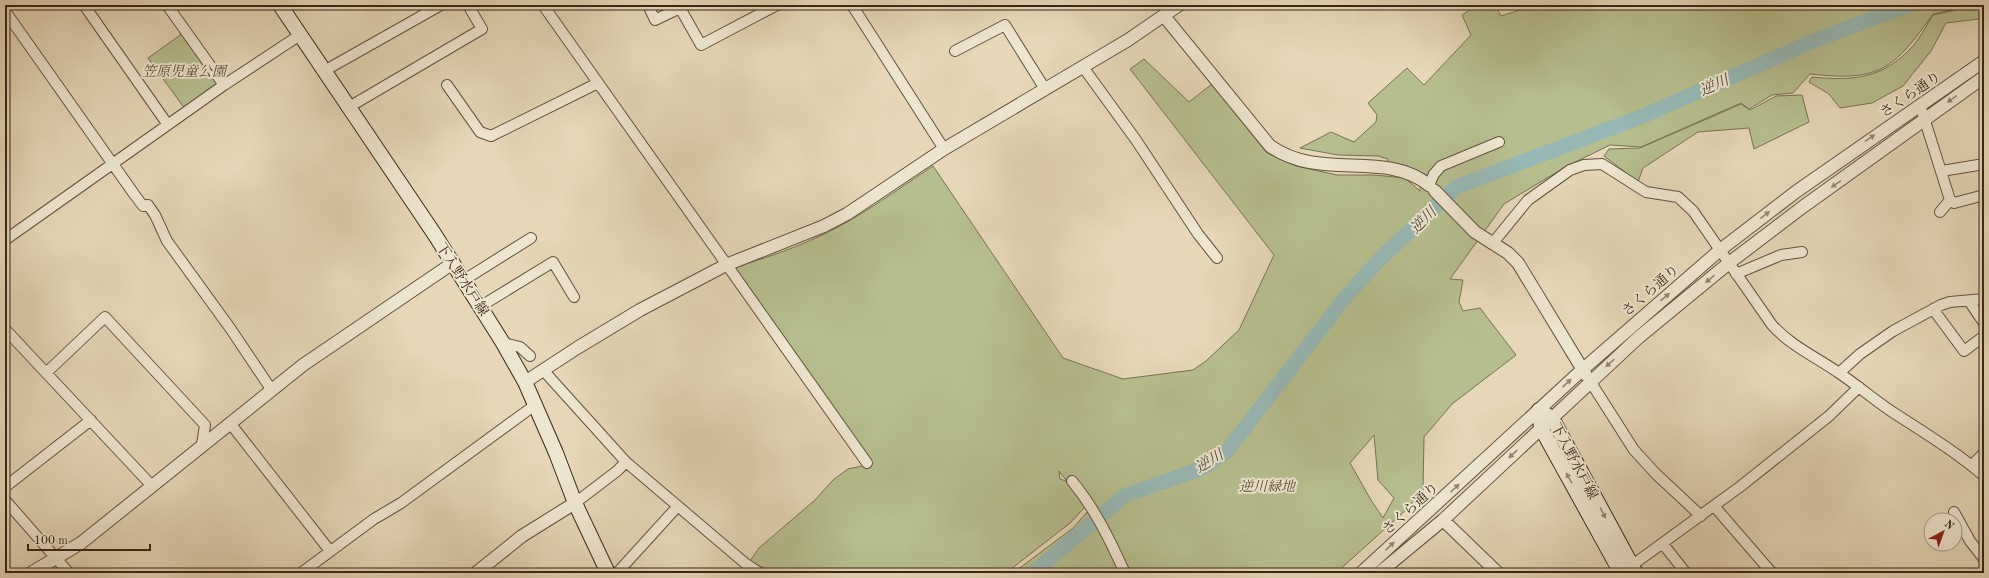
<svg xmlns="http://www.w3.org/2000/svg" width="1989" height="578" font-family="'Old Standard TT','Noto Serif JP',serif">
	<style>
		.green { fill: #b7be8d; stroke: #787252; fill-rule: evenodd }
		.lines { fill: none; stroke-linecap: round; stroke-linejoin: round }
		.river { stroke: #97b8b5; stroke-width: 15 }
		.minor-casing { stroke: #64523f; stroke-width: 12 }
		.tertiary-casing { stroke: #64523f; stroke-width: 14 }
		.secondary-casing { stroke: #392617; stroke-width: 16 }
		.minor { stroke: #eee5d0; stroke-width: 10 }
		.tertiary { stroke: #eee5d0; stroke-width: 12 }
		.secondary { stroke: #eee5d0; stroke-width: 14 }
		.oneway { fill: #948674 }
		.labels { text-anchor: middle; stroke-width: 4; stroke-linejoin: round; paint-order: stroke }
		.park-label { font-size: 14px; font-style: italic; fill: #584c34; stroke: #eee5d0 }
		.street-label { font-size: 14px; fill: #392617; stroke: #eee5d0 }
		.water-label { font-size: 15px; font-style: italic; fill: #504a3e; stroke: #eee5d0 }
	</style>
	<rect width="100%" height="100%" fill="#e5d7b7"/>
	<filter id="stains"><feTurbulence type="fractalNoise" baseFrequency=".005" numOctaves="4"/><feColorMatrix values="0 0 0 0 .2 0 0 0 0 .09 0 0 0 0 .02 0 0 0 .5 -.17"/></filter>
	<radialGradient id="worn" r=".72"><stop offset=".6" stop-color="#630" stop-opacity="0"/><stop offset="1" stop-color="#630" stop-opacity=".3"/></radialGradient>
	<path class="green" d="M 1477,5 L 1495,5 L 1501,16 L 1520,10 L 1522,9 L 1522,5 L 1974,5 L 1933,14 C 1894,69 1880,82 1810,74 L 1793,93 L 1772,95 L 1749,109 L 1741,103 L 1641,147 L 1610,145 L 1567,166 L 1504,204 L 1450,279 L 1463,280 L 1459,302 L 1463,311 L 1480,308 L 1516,355 L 1452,404 L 1424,437 L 1423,491 L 1407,509 L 1336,573 L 1013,573 L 1073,528 L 1089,510 L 1059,471 L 1060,479 L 1066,481 L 1085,507 L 1070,523 L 1006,573 L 773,573 L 750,561 L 759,548 L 815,500 L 833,480 L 848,469 L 871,464 L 734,267 C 775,256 817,240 854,218 C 881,202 907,183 933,166 L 1063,358 L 1123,379 L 1193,370 L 1206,361 L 1239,330 L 1274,255 L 1130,69 L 1144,59 L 1189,102 L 1212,84 L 1267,153 L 1296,166 L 1337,175 L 1374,175 L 1405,178 L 1420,191 L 1420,179 L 1422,173 L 1407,166 L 1388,162 L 1388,159 L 1378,156 L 1338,155 L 1300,148 L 1331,132 L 1354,142 L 1376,122 L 1377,115 L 1368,103 L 1407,68 L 1424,85 L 1471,35 L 1462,15 ZM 1374,435 L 1378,480 L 1394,498 L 1383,518 L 1371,500 L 1350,463 Z
		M 1979,5 L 1984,5 L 1984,21 L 1979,19 L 1946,23 L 1931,51 L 1903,86 L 1872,103 L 1840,108 L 1829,94 L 1809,82 L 1812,77 C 1853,81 1883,79 1913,46 C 1921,37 1926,25 1933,15 Z
		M 183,33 L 220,84 L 185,109 L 148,58 Z
		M 1802,95 L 1809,122 L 1754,149 L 1749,128 L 1698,132 L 1643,168 L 1638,182 L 1604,156 L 1609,149 L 1640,148 L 1741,104 L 1750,110 L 1776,96 Z"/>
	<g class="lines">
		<path class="river" d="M 1033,573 L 1124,496 L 1203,468 L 1227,451 L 1347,295 L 1382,257 L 1456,187 L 1643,116 L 1816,40 L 1909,5"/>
		<defs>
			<path id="minor" d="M 84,5 L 168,125
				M 167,5 L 224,85
				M 543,5 L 867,463
				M 648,5 L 655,20 L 680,8 L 701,45 L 777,5
				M 852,5 L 944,149
				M 5,11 L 134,194 L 143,206 L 148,205 L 155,215 L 167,241 L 230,328 L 271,389
				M 955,51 L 1005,25 L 1045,89
				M 1083,67 L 1136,140 L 1198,234 L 1217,258
				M 324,71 L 441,5
				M 447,85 L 480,132 L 491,136 L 598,83
				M 1920,105 L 1950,200 L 1940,212
				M 349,107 L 482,29 L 468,5
				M 1942,171 L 1984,164
				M 1434,190 L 1429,185 L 1434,174 L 1441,166 L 1499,142
				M 1950,200 L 1954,203 L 1984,195
				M 5,240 L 224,85 L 300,35
				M 1492,244 L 1528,200 L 1570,170 L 1584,165 L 1602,164 L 1646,192 L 1678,197 L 1693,211 L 1772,325 C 1791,346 1816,357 1839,373 C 1857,385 1873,399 1891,411 C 1923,432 1955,451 1984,476
				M 1736,274 L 1781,255 L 1802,252
				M 464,280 L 531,238
				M 1969,301 L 1984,323
				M 481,306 L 553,262 L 574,297
				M 1933,309 L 1964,351 L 1984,336
				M 5,329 L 152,486
				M 503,343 L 520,347 L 530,356
				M 543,370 L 626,462 L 746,564 L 760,573
				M 46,373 L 105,317 L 205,425 L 202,445
				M 1839,373 L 1860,354 L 1893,331 L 1941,305 L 1950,302 L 1984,299
				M 1590,381 L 1634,450 L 1656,474 L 1701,516
				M 230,423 L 330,551
				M 1972,465 L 1984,453
				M 1072,481 C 1095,509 1110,540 1125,573
				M 5,487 L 91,420
				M 5,500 L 69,573
				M 575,503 L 617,471 L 626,462
				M 1714,506 L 1772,573
				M 1954,512 L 1970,541 L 1984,559
				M 1663,544 L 1686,573
				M 1627,569 L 1741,486 L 1829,416 L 1859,387
				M 301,573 L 374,519 L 401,503 L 535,405
				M 617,573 L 678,506"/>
			<path id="tertiary" d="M 1164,16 L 1270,146 C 1321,182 1384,149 1429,185
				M 1435,191 L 1475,232 L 1508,253 L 1518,263 L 1586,375
				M 525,382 L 577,348 L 640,310 L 726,265 L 824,226 L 847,214 L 944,149 L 1128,40 L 1179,5
				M 1443,520 L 1498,573
				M 31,573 L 81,543 L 303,365 L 453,263
				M 476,573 L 522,536 L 575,503
				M 1361,573 L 1582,370 L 1720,250 L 1797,191 L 1984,61
				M 1379,573 L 1443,520 L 1639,337 L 1729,263 L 1804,206 L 1984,77"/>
			<path id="secondary" d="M 280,5 L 435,235 L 503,343 L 525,382 L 556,453 L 575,503 L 608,573
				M 1539,410 L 1552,418 L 1636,573
				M 1539,410 L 1541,428 L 1621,573"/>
		</defs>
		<use href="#minor" class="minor-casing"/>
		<use href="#tertiary" class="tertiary-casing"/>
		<use href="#secondary" class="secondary-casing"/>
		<use href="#minor" class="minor"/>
		<use href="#tertiary" class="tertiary"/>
		<use href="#secondary" class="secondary"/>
	</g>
	<defs><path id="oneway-solid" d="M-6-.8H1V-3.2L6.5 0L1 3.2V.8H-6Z"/></defs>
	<g class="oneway">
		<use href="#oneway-solid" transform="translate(1952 99) rotate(145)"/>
		<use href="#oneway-solid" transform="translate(1870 138) rotate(-34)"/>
		<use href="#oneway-solid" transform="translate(1836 184) rotate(145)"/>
		<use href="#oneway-solid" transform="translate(1765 215) rotate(-38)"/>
		<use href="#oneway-solid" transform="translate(1710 279) rotate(140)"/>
		<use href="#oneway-solid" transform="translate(1665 297) rotate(-41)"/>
		<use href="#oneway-solid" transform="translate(1610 363) rotate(138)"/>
		<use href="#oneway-solid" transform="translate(1567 383) rotate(-43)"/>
		<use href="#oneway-solid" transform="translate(1513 454) rotate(137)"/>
		<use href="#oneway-solid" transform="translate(1569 478) rotate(-119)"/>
		<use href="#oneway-solid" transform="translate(1455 488) rotate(-43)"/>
		<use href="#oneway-solid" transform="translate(1603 513) rotate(62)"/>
		<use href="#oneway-solid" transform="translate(1390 546) rotate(-43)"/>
	</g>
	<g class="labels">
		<g class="park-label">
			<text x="184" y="76">笠原児童公園</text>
			<text x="1267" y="491">逆川緑地</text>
		</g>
		<g class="street-label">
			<text transform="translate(1910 94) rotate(-34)" y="5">さくら通り</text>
			<text transform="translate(463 279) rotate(57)" y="5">下入野水戸線</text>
			<text transform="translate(1650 290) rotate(-41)" y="5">さくら通り</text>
			<text transform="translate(1575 461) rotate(62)" y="5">下入野水戸線</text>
			<text transform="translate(1410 508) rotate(-42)" y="5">さくら通り</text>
		</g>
		<g class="water-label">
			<text transform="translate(1714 85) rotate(-24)" y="5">逆川</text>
			<text transform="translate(1423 220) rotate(-45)" y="5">逆川</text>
			<text transform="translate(1209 461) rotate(-31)" y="5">逆川</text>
		</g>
	</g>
	<rect width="1989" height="578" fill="none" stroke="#e5d7b7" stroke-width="20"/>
	<rect x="6" y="6" width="1977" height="566" fill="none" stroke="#392617" stroke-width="2"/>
	<rect x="10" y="10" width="1969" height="558" fill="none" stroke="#392617"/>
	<g transform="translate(1943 532) rotate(41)"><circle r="19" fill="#eee5d0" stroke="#a69986"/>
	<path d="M0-3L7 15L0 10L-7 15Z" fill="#8f2418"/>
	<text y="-6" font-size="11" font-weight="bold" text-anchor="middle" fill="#392617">N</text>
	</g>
	<path d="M28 544v6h122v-6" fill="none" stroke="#392617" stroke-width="2"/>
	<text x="34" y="544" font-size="12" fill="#392617" stroke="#eee5d0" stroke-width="3" paint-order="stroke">100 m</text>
	<rect width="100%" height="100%" filter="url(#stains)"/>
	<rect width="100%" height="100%" fill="url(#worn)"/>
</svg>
